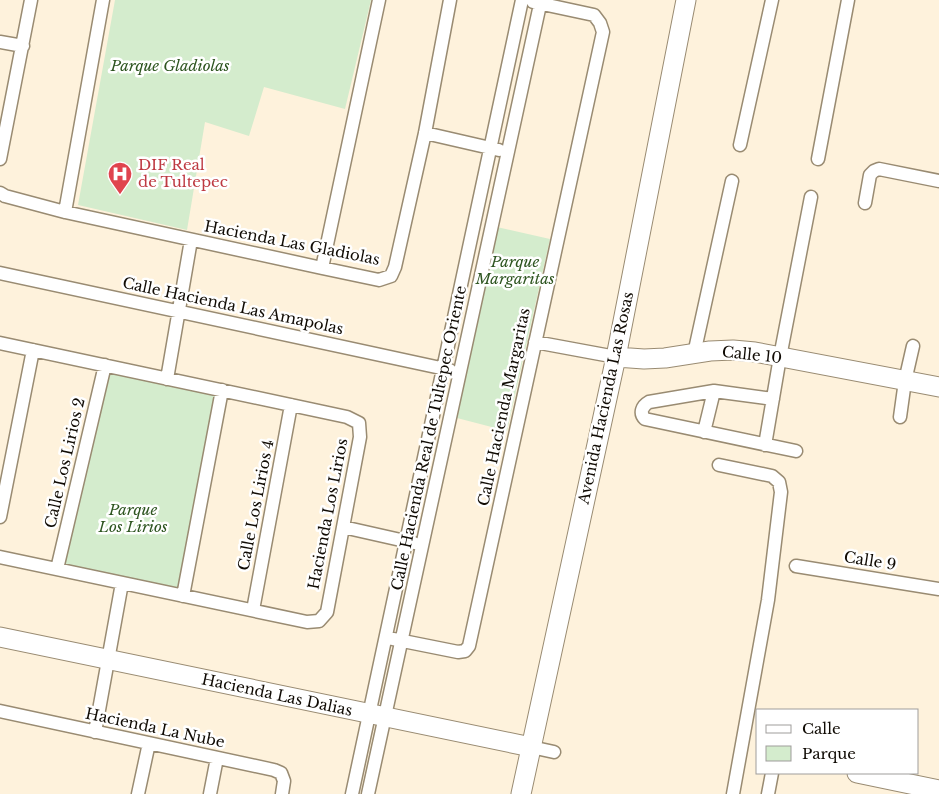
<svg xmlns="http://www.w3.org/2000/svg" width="939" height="794" font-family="'Libre Baskerville',serif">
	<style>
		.green { fill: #d4eccd }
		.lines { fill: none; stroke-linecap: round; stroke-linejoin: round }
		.street-casing { stroke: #998b72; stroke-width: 15 }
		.secondary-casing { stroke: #998b72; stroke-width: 21 }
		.street { stroke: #fff; stroke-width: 12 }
		.secondary { stroke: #fff; stroke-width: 19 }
		.labels { text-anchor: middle; stroke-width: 5; stroke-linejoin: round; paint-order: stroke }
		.park-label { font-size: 15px; font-style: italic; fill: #2e5520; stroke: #fff }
		.health-label { font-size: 15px; fill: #be3a42; stroke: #fff; text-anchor: start }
		.street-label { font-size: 15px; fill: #100b04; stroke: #fff }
	</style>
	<rect width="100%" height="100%" fill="#fef2dc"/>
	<path class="green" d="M 115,0 L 371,0 L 345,109 L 264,87 L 249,136 L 205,122 L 187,230 L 78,205 Z
		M 497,227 L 550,239 L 507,431 L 457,418 Z
		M 106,369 L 220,392 L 179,591 L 62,565 Z"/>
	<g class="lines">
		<defs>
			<path id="street" d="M 0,42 L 23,46
				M 425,133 L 499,150
				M 740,145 L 772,0
				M 0,159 L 31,0
				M 818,159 L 848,0
				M 0,193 L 5,196 L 65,212 L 322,268 L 379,280 L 391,276 L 395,267 L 425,133 L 450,0
				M 865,203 L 870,175 L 874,171 L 879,169 L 939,181
				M 65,212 L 103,0
				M 322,268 L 379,0
				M 0,273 L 450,370
				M 535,342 L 616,357
				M 0,343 L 347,417 L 359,423 L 360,437 L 327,612 L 319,621 L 307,622 L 0,557
				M 694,354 L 732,181
				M 167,379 L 191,240
				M 773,399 L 714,391 L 649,402 C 642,406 639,413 645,419 L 796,451
				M 900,417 L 905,381 L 913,346
				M 704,432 L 714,391
				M 765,445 L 780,357 L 811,197
				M 719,465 L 772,476 L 779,482 L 781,492 L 768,600 L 733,794
				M 0,517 L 33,350
				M 343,527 L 414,543
				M 796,566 L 939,589
				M 57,569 L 105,365
				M 183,596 L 222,390
				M 253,610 L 291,405
				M 393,639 L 458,652 L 465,651 L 469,646 L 603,32 L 600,23 L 594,15 L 533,2
				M 0,711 L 274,770 L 281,773 L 284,781 L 282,794
				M 95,732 L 122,583
				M 531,747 L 554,752
				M 138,794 L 149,743
				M 210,794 L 217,758
				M 352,794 L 522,0
				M 368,794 L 541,0
				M 768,794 L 772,773"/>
			<path id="secondary" d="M 616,357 L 644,359 L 665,358 L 710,351 L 733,350 L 755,352 L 939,387
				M 0,637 L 531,747
				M 857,773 L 939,790
				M 521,794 L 616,357 L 686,0"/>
		</defs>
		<use href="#street" class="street-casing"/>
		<use href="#secondary" class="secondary-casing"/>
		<use href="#street" class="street"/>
		<use href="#secondary" class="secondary"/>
	</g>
	<defs>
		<symbol id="hospital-pin" viewBox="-11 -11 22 30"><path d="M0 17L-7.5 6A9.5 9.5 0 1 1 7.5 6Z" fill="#e0444e" stroke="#fff"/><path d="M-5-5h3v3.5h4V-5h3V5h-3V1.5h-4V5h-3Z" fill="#fff"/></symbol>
	</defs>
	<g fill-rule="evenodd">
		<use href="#hospital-pin" x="106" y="160" width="28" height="38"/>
	</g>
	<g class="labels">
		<g class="park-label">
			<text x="170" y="71">Parque Gladiolas</text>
			<text x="515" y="267">Parque<tspan x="515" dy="17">Margaritas</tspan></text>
			<text x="133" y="515">Parque<tspan x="133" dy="17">Los Lirios</tspan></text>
		</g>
		<g class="health-label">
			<text x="138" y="170">DIF Real<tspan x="138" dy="17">de Tultepec</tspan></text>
		</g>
		<g class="street-label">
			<text transform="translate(292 243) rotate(11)" y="5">Hacienda Las Gladiolas</text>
			<text transform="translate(233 306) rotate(12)" y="5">Calle Hacienda Las Amapolas</text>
			<text transform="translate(752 355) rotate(6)" y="5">Calle 10</text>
			<text transform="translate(606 398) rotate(-78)" y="5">Avenida Hacienda Las Rosas</text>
			<text transform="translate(504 407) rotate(-78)" y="5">Calle Hacienda Margaritas</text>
			<text transform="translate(429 438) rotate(-78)" y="5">Calle Hacienda Real de Tultepec Oriente</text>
			<text transform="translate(65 463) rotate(-77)" y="5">Calle Los Lirios 2</text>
			<text transform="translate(256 505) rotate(-79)" y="5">Calle Los Lirios 4</text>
			<text transform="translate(328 514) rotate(-79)" y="5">Hacienda Los Lirios</text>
			<text transform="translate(870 561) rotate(9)" y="5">Calle 9</text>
			<text transform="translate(277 695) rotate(12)" y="5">Hacienda Las Dalias</text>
			<text transform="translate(155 728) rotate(12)" y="5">Hacienda La Nube</text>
		</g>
	</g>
	<rect x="756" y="709" width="162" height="65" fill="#ffffff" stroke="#9f9d9b"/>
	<rect x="766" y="725" width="25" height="8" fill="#ffffff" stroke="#9f9d9b"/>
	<text x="802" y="734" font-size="15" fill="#100b04">Calle</text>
	<rect x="766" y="746" width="25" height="15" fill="#d4eccd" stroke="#9f9d9b"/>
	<text x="802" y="759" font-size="15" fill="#100b04">Parque</text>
</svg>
